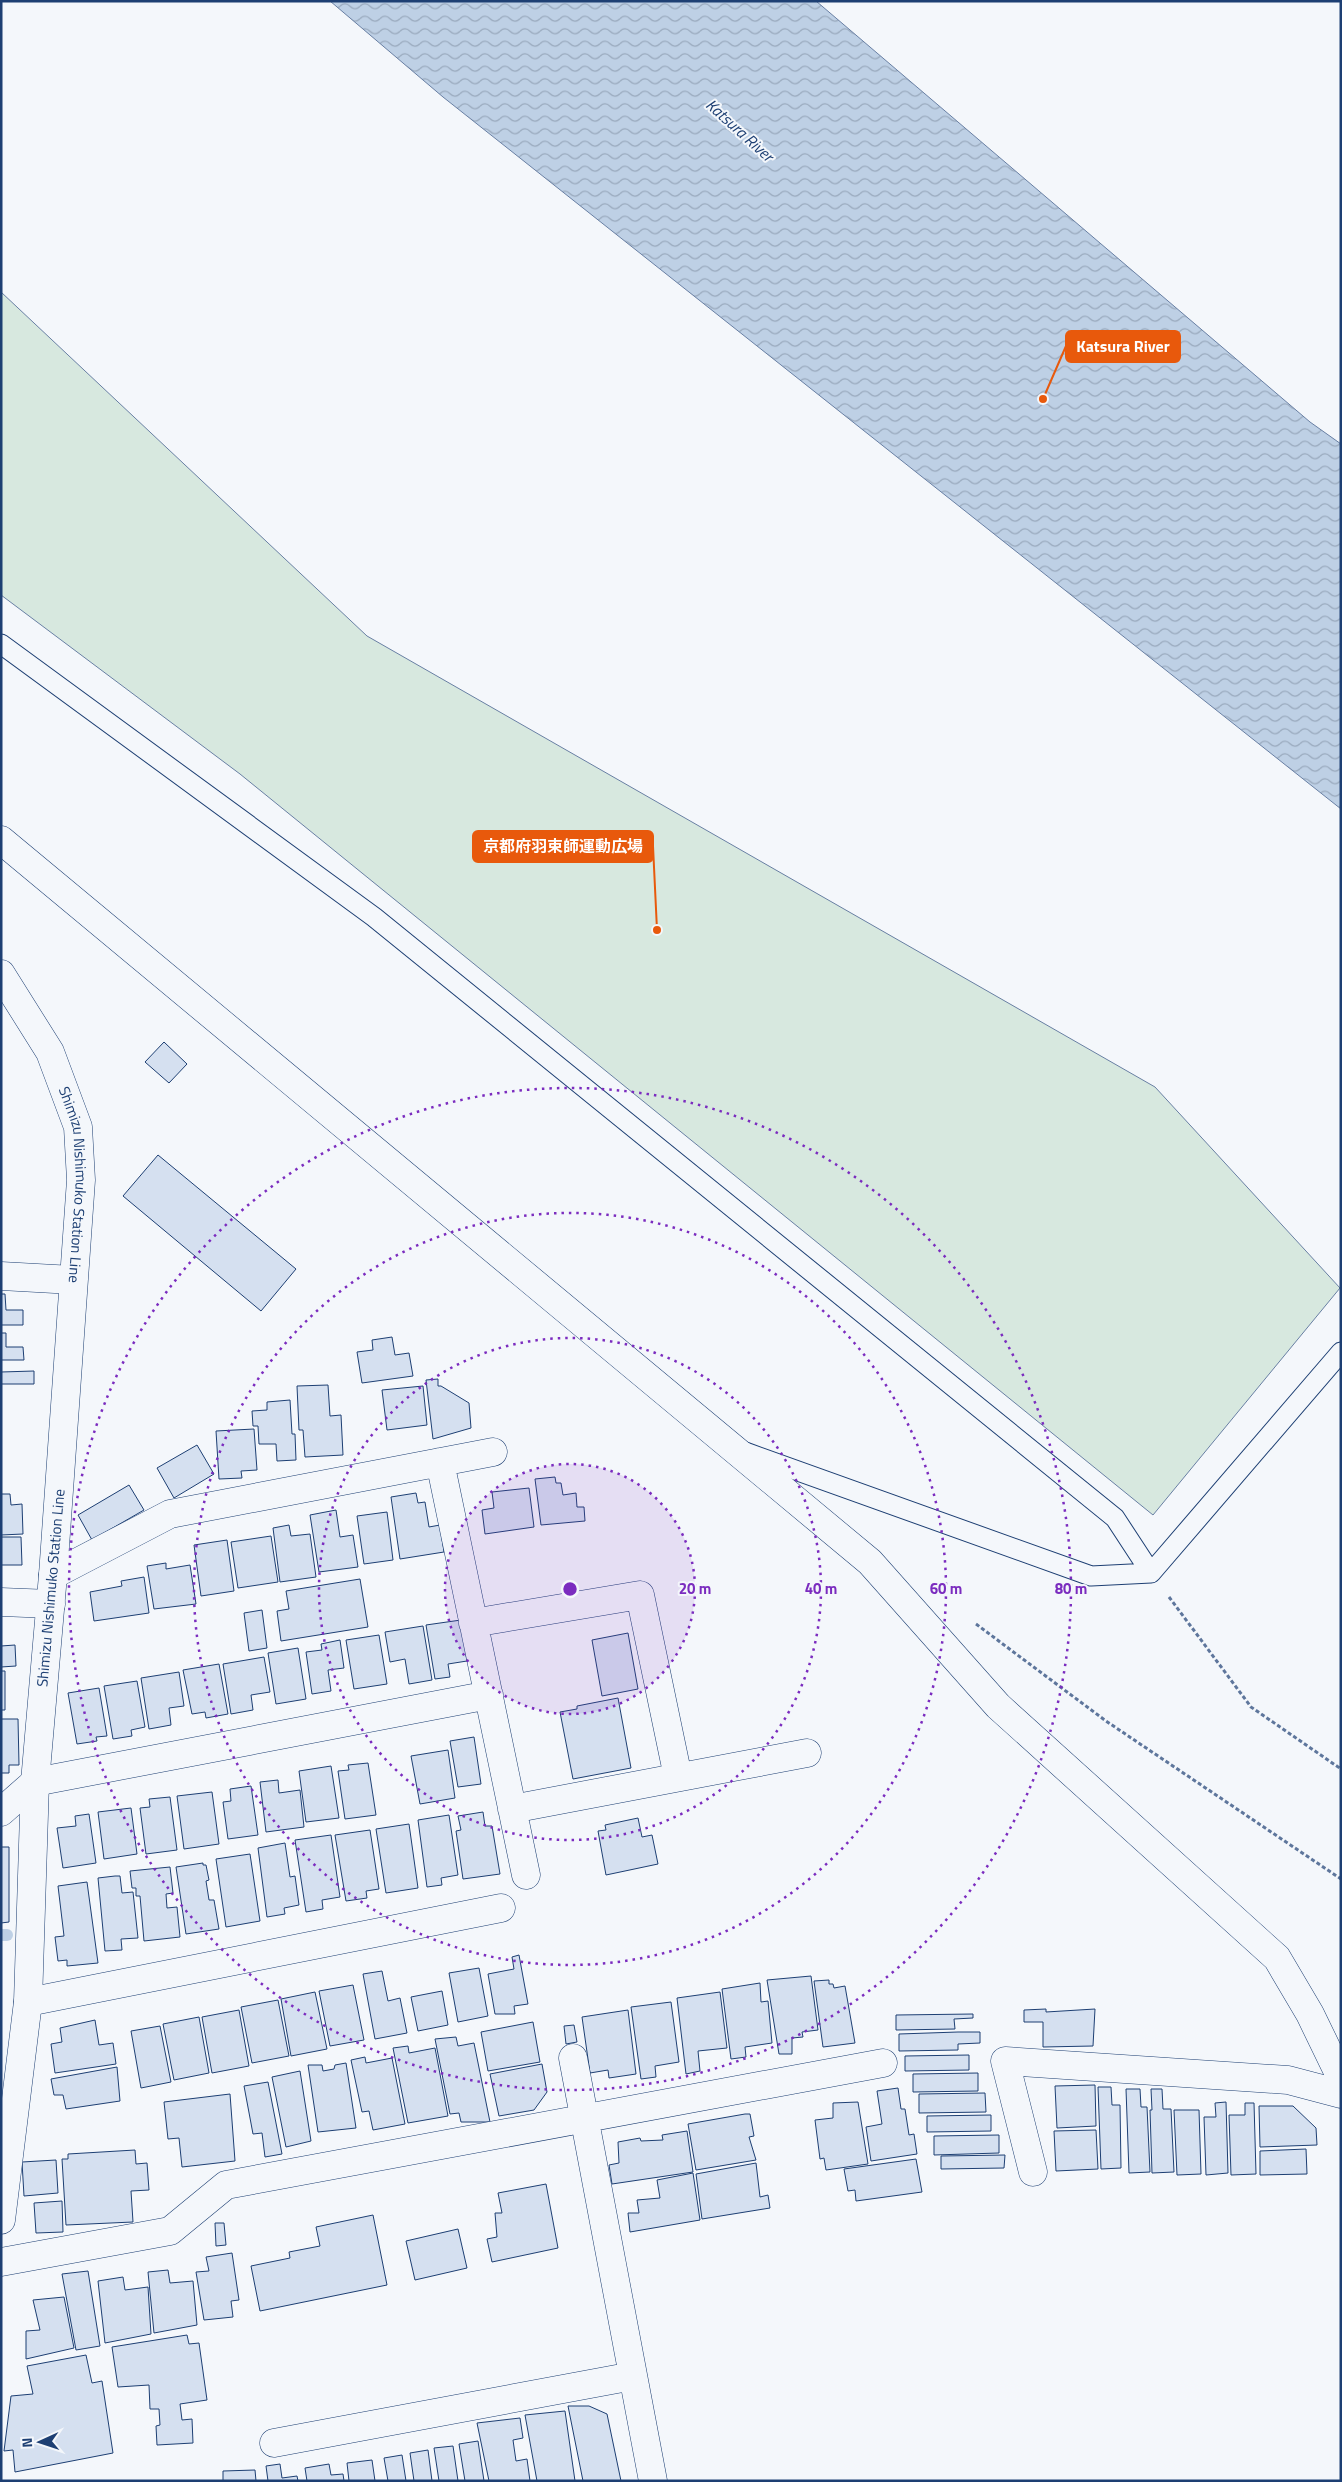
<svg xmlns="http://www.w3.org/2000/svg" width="1342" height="2482" font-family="'Titillium Web','Noto Sans JP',sans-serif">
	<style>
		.park { fill: #d7e8df; stroke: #687fa3 }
		.water { fill: url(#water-waves); stroke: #687fa3 }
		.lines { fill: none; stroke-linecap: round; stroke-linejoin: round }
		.stream { stroke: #bed0e5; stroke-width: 12 }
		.building { fill: #d5e0f0; stroke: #1d3f73 }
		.lane-casing { stroke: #1d3f73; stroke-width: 21 }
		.street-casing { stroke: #1d3f73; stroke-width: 29 }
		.secondary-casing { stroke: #1d3f73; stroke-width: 29 }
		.path { stroke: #5e769c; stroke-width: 3; stroke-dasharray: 4 2.5; stroke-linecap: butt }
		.lane { stroke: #f4f7fb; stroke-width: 19 }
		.street { stroke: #f4f7fb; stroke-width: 28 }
		.secondary { stroke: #f4f7fb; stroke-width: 28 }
		.ring { fill: none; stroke: #7b2cbf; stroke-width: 2.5; stroke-dasharray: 2.5 5 }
		.labels { text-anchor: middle; stroke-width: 4; stroke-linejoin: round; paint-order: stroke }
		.street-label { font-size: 15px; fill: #1d3f73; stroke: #f4f7fb }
		.water-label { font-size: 16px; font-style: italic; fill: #1d3f73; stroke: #f4f7fb }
		.centre { fill: #7b2cbf; stroke: #f4f7fb; stroke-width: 2.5 }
		.ring-label { font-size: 15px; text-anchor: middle; font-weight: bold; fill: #7b2cbf; stroke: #f4f7fb; stroke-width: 4; stroke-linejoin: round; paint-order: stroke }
		.leader { fill: none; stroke: #e8590c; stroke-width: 2 }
		.callout-dot { fill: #e8590c; stroke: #f4f7fb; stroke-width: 2 }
		.callout { fill: #e8590c; stroke: #e8590c; stroke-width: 2 }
		.callout-label { font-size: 16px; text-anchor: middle; font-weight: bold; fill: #fff }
	</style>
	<defs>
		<pattern id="water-waves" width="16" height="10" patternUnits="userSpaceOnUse" patternTransform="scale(1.25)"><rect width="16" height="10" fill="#bed0e5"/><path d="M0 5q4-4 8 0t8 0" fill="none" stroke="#9aaabe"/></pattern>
	</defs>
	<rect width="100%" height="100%" fill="#f4f7fb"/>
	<path class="park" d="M 1,292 L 367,636 L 1155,1087 L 1340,1288 L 1153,1515 L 240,774 L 1,595 Z"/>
	<path class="water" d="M 330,1 L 816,1 L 1310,422 L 1341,444 L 1341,809 L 443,97 Z"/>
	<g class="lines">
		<path class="stream" d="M 1,1935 L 7,1935"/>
	</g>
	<path class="building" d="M 164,1042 L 187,1064 L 169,1083 L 145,1062 Z
		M 158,1155 L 296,1269 L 261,1311 L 123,1196 Z
		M 1,1294 L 5,1294 L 6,1310 L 23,1310 L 23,1325 L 1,1325 Z
		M 1,1333 L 6,1333 L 6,1347 L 23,1347 L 24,1360 L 1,1360 Z
		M 392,1337 L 395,1355 L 409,1353 L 413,1376 L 362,1383 L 357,1352 L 373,1350 L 372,1340 Z
		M 34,1371 L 34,1384 L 1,1384 L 1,1372 Z
		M 438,1379 L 438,1386 L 441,1386 L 469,1403 L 471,1428 L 433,1439 L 426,1380 Z
		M 328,1385 L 330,1416 L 341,1415 L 343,1455 L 305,1457 L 303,1430 L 299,1430 L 297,1386 Z
		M 423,1386 L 427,1425 L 387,1430 L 382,1390 Z
		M 290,1400 L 292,1434 L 295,1434 L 296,1460 L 277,1461 L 276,1444 L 259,1444 L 258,1426 L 253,1426 L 252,1411 L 267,1410 L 267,1402 Z
		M 254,1429 L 257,1470 L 241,1471 L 242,1478 L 219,1479 L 216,1431 Z
		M 197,1445 L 214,1474 L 174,1498 L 157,1468 Z
		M 555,1477 L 556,1483 L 561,1483 L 563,1495 L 576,1493 L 577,1507 L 584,1507 L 585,1521 L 541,1525 L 535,1479 Z
		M 129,1485 L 144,1510 L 92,1540 L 78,1515 Z
		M 529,1488 L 534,1527 L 485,1534 L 482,1510 L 494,1508 L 492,1492 Z
		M 416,1493 L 418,1503 L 425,1502 L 429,1527 L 440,1525 L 444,1552 L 400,1559 L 391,1497 Z
		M 1,1494 L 10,1494 L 11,1505 L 22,1504 L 23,1534 L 1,1535 Z
		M 336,1510 L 340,1537 L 353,1535 L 358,1567 L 319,1572 L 310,1515 Z
		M 387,1512 L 393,1560 L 364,1564 L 357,1516 Z
		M 289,1525 L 291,1536 L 310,1534 L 316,1577 L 280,1582 L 273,1528 Z
		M 271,1536 L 278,1582 L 238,1588 L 231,1542 Z
		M 1,1537 L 21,1537 L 22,1565 L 1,1565 Z
		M 227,1540 L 234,1591 L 201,1596 L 194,1545 Z
		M 166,1563 L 166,1569 L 190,1565 L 196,1604 L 154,1609 L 147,1566 Z
		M 144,1577 L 149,1613 L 94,1621 L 90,1592 L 122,1586 L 121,1581 Z
		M 360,1579 L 368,1627 L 281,1641 L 277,1611 L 289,1609 L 286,1591 Z
		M 262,1610 L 267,1648 L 249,1651 L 244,1613 Z
		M 461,1620 L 467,1661 L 448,1664 L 450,1677 L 435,1679 L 426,1625 Z
		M 423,1626 L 432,1680 L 409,1684 L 405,1659 L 390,1662 L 385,1632 Z
		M 628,1633 L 638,1689 L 602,1696 L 592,1640 Z
		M 379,1635 L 387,1684 L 354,1689 L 346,1640 Z
		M 340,1640 L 344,1668 L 328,1670 L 331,1691 L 312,1694 L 306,1652 L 322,1650 L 321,1644 Z
		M 15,1645 L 16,1666 L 1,1667 L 1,1646 Z
		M 298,1648 L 306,1699 L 276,1704 L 268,1653 Z
		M 264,1657 L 270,1692 L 251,1695 L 253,1710 L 231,1714 L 223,1664 Z
		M 219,1664 L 228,1714 L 206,1718 L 205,1712 L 192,1714 L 183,1670 Z
		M 1,1671 L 5,1671 L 5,1710 L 1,1710 Z
		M 179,1672 L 184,1706 L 169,1708 L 171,1725 L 149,1729 L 141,1678 Z
		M 137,1681 L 145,1727 L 131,1730 L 132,1736 L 113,1739 L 104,1686 Z
		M 99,1688 L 107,1736 L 96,1737 L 97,1741 L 77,1744 L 68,1693 Z
		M 618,1698 L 631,1768 L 573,1779 L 560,1712 L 577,1709 L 577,1706 Z
		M 1,1719 L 18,1719 L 19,1765 L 9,1765 L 9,1773 L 1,1773 Z
		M 474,1737 L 481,1784 L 458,1787 L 450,1741 Z
		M 448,1750 L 455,1798 L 420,1804 L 411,1756 Z
		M 368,1763 L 376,1815 L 345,1819 L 338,1771 L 349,1770 L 348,1765 Z
		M 331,1766 L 339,1818 L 306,1822 L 299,1771 Z
		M 278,1780 L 279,1793 L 300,1790 L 304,1827 L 266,1832 L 260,1782 Z
		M 251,1786 L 258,1835 L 228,1839 L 223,1802 L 231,1801 L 230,1789 Z
		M 212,1792 L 219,1844 L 184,1849 L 177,1796 Z
		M 170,1797 L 177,1850 L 146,1854 L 140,1808 L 150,1807 L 149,1799 Z
		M 131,1808 L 137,1854 L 104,1859 L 98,1812 Z
		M 483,1812 L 485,1826 L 492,1826 L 500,1874 L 463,1879 L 456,1831 L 461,1830 L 458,1816 Z
		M 89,1814 L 96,1863 L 63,1868 L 57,1828 L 76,1826 L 75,1816 Z
		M 449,1815 L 458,1875 L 441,1878 L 442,1885 L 427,1887 L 418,1820 Z
		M 638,1818 L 642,1837 L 652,1835 L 658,1864 L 606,1875 L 598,1831 L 606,1830 L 605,1825 Z
		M 409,1824 L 418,1888 L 386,1893 L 376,1829 Z
		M 370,1830 L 379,1889 L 366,1891 L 367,1898 L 346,1901 L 335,1835 Z
		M 331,1835 L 340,1897 L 322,1900 L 323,1909 L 306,1912 L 295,1840 Z
		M 285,1843 L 290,1877 L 295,1876 L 299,1905 L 284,1908 L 285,1914 L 267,1917 L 258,1848 Z
		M 1,1847 L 9,1847 L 9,1922 L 1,1923 Z
		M 250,1854 L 260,1921 L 226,1927 L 216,1859 Z
		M 203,1863 L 203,1865 L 206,1865 L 209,1880 L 206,1881 L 209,1900 L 214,1900 L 219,1929 L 186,1934 L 176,1867 Z
		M 170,1867 L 173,1893 L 166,1894 L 167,1908 L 177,1907 L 180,1937 L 144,1941 L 140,1896 L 136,1896 L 136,1888 L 132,1888 L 130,1871 Z
		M 115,1876 L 120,1876 L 122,1893 L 133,1892 L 138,1938 L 121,1939 L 122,1950 L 105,1951 L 98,1878 Z
		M 87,1882 L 98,1963 L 67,1966 L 67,1960 L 58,1961 L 55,1937 L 64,1936 L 58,1886 Z
		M 519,1955 L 528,2004 L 514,2006 L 515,2014 L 495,2014 L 488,1974 L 514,1969 L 512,1957 Z
		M 479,1968 L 488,2016 L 458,2022 L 449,1973 Z
		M 382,1971 L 388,2001 L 400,1998 L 407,2033 L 375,2039 L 363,1974 Z
		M 811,1976 L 818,2030 L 802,2032 L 803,2037 L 792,2038 L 792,2054 L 779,2054 L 767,1980 Z
		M 829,1980 L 829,1984 L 833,1984 L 834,1988 L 845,1986 L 855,2043 L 823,2047 L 814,1981 Z
		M 760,1983 L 761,2002 L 768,2001 L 772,2043 L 745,2047 L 746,2057 L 731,2059 L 722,1989 Z
		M 353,1985 L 364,2040 L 330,2046 L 319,1991 Z
		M 442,1991 L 448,2025 L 418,2031 L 411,1997 Z
		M 315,1992 L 327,2049 L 291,2056 L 281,1999 Z
		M 720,1992 L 727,2048 L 698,2051 L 700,2071 L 686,2074 L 677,1998 Z
		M 278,2000 L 289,2056 L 252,2063 L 241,2007 Z
		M 671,2002 L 679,2062 L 655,2066 L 656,2077 L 641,2079 L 631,2007 Z
		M 1046,2009 L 1046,2012 L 1095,2009 L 1093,2046 L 1043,2047 L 1043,2022 L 1024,2022 L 1024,2010 Z
		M 239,2010 L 249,2066 L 212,2073 L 202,2017 Z
		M 628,2010 L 636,2074 L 609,2078 L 608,2070 L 590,2073 L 582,2017 Z
		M 973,2014 L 973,2018 L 954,2019 L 955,2029 L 896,2030 L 896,2015 Z
		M 199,2017 L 209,2073 L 174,2080 L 163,2024 Z
		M 95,2020 L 99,2045 L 113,2043 L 116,2064 L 55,2073 L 51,2044 L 62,2042 L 60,2028 Z
		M 533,2022 L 540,2062 L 488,2071 L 481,2032 Z
		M 574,2025 L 577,2042 L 566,2044 L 564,2026 Z
		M 160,2026 L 171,2082 L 141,2088 L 131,2031 Z
		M 958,2032 L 980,2032 L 980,2043 L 958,2044 L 958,2050 L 899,2051 L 899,2034 Z
		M 456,2037 L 458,2046 L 474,2043 L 490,2122 L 461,2122 L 459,2113 L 450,2114 L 435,2039 Z
		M 408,2046 L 409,2053 L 435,2048 L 448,2116 L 408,2123 L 393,2048 Z
		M 969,2055 L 969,2070 L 905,2071 L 905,2056 Z
		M 365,2057 L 366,2063 L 392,2058 L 405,2124 L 373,2130 L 369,2111 L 362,2112 L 351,2060 Z
		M 346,2063 L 356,2128 L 318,2132 L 308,2065 L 322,2065 L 323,2071 L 334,2069 L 335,2065 Z
		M 542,2064 L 547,2092 L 534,2110 L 499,2116 L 490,2074 Z
		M 117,2067 L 120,2101 L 66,2109 L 63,2095 L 54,2095 L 51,2079 Z
		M 300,2071 L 311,2141 L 286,2147 L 272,2077 Z
		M 978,2073 L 978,2091 L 913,2092 L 913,2074 Z
		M 268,2082 L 282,2154 L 265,2157 L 262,2133 L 253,2134 L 244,2086 Z
		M 1095,2085 L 1096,2126 L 1057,2128 L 1055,2086 Z
		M 1098,2087 L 1111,2087 L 1112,2105 L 1120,2105 L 1121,2168 L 1101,2169 Z
		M 898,2088 L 901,2109 L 905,2109 L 909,2135 L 914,2134 L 917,2154 L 871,2161 L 866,2127 L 882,2124 L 877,2091 Z
		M 1126,2089 L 1140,2089 L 1141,2107 L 1147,2107 L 1150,2172 L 1129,2173 Z
		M 1151,2089 L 1162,2089 L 1163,2109 L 1171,2109 L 1174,2172 L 1152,2173 L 1150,2110 L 1152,2110 Z
		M 985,2093 L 986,2112 L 919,2113 L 919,2094 Z
		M 230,2094 L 235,2161 L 182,2167 L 179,2138 L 168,2139 L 164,2102 Z
		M 858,2102 L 868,2164 L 826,2170 L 824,2158 L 820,2159 L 815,2120 L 833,2118 L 833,2103 Z
		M 1226,2102 L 1228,2173 L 1206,2175 L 1204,2117 L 1216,2117 L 1215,2103 Z
		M 1245,2103 L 1254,2103 L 1256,2174 L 1231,2175 L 1229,2115 L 1245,2115 Z
		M 1259,2106 L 1293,2106 L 1316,2128 L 1317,2145 L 1260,2147 Z
		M 1174,2110 L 1199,2110 L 1201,2174 L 1177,2175 Z
		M 745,2114 L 750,2114 L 754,2136 L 749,2137 L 756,2160 L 696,2170 L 688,2124 Z
		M 991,2115 L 991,2131 L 927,2132 L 927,2116 Z
		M 1096,2130 L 1098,2169 L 1056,2171 L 1054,2131 Z
		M 687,2131 L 693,2172 L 612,2184 L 609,2165 L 619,2163 L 618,2142 L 640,2138 L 641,2141 L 663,2140 L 662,2135 Z
		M 999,2135 L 999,2153 L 934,2155 L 934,2136 Z
		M 1306,2149 L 1307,2174 L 1260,2175 L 1260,2151 Z
		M 135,2150 L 136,2164 L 147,2163 L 149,2190 L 131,2191 L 133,2222 L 66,2225 L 62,2159 L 68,2159 L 68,2154 Z
		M 1005,2155 L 1004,2168 L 941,2169 L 941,2156 Z
		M 916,2159 L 922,2192 L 856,2201 L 855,2190 L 848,2191 L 844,2169 Z
		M 56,2160 L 58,2193 L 24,2196 L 22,2162 Z
		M 756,2163 L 760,2197 L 768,2195 L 770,2208 L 702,2219 L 696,2174 Z
		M 693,2173 L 700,2220 L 630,2232 L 628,2213 L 639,2213 L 637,2200 L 660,2198 L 657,2180 Z
		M 546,2184 L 558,2248 L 492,2262 L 487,2239 L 497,2237 L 495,2213 L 502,2213 L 498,2193 Z
		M 62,2201 L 63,2232 L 36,2233 L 34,2203 Z
		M 373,2215 L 387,2285 L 260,2311 L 251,2266 L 290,2258 L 289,2252 L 320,2246 L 316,2227 Z
		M 215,2223 L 224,2223 L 226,2245 L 216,2246 Z
		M 458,2229 L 467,2268 L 415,2280 L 406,2241 Z
		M 232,2253 L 239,2300 L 231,2301 L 233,2317 L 204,2320 L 196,2272 L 209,2271 L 206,2257 Z
		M 168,2270 L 170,2283 L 193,2281 L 197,2325 L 154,2333 L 148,2272 Z
		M 88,2271 L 100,2346 L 76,2350 L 62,2274 Z
		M 123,2277 L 125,2290 L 148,2287 L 151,2334 L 105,2343 L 98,2281 Z
		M 64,2297 L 74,2348 L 26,2359 L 26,2331 L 40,2330 L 33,2300 Z
		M 187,2335 L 189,2344 L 199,2343 L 207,2400 L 180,2404 L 182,2420 L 192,2419 L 193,2443 L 157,2445 L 156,2426 L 160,2425 L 159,2409 L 150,2409 L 149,2385 L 118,2387 L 112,2347 Z
		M 86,2355 L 92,2383 L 102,2381 L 113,2453 L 15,2472 L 13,2450 L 4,2451 L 11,2396 L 33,2394 L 27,2366 Z
		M 568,2406 L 589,2406 L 607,2414 L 621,2481 L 583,2481 Z
		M 565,2411 L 575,2481 L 537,2481 L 525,2415 Z
		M 520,2418 L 523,2438 L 513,2440 L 516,2461 L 527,2459 L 530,2481 L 489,2481 L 477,2423 Z
		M 478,2441 L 484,2481 L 465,2481 L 459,2444 Z
		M 453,2446 L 458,2481 L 439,2481 L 434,2448 Z
		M 428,2450 L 432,2481 L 414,2481 L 410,2453 Z
		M 402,2455 L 406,2481 L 388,2481 L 384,2458 Z
		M 372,2460 L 375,2481 L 349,2481 L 347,2463 Z
		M 280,2464 L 282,2478 L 297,2476 L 298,2481 L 268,2481 L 266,2466 Z
		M 329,2464 L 331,2475 L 343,2474 L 344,2481 L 307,2481 L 305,2468 Z
		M 255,2470 L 256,2481 L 223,2481 L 223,2471 Z"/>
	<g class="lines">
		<defs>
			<path id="lane" d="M 1,644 L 374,917 L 1115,1518 L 1151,1573
				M 745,1452 L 1091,1576 L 1151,1573 L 1341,1352"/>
			<path id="street" d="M 1,840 L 870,1562 L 998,1706 L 1277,1958 L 1310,2014 L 1341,2078
				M 1,1276 L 73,1280
				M 440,1462 L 526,1875
				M 53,1575 L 170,1514 L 493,1452
				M 1,1602 L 51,1604
				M 473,1623 L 640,1595 L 678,1777
				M 512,1809 L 807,1753
				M 1,1812 L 35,1782 L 489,1695
				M 28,2002 L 501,1908
				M 573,2058 L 653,2481
				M 1033,2172 L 1005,2061 L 1288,2080 L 1341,2094
				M 1,2262 L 170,2231 L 226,2185 L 883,2063
				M 274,2443 L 633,2376"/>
			<g id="secondary">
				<path id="s1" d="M 1,974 L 50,1052 L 78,1127 L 81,1180 L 53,1575 L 35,1782 L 28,2002 L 1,2220"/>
			</g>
		</defs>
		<use href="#lane" class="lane-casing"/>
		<use href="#street" class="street-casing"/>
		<use href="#secondary" class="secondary-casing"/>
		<path class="path" d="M 1169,1597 L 1251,1707 L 1341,1769
			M 976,1624 L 1106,1721 L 1341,1879"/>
		<use href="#lane" class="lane"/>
		<use href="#street" class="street"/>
		<use href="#secondary" class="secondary"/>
	</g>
	<circle cx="570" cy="1589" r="125" fill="#7b2cbf" fill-opacity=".12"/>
	<g class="ring">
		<circle cx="570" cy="1589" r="125"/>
		<circle cx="570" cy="1589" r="251"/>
		<circle cx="570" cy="1589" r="376"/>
		<circle cx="570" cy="1589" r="501"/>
	</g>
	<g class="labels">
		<g class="street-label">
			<text dy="5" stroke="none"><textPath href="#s1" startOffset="229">Shimizu Nishimuko Station Line</textPath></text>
			<text transform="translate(51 1588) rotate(-85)" y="5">Shimizu Nishimuko Station Line</text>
		</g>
		<g class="water-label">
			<text transform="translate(740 130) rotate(42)" y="6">Katsura River</text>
		</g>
	</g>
	<circle cx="570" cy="1589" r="8" class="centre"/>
	<g class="ring-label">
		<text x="695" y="1594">20 m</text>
		<text x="821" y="1594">40 m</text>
		<text x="946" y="1594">60 m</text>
		<text x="1071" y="1594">80 m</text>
	</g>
	<path class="leader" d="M1043 399L1066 346M657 930L653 846"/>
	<g class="callout-dot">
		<circle cx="1043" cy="399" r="5"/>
		<circle cx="657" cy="930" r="5"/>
	</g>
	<g class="callout">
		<rect x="1066" y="331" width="114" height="31" rx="5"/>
		<rect x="473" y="831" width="180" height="31" rx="5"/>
	</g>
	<g class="callout-label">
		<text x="1123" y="352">Katsura River</text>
		<text x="563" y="852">京都府羽束師運動広場</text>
	</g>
	<rect width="1342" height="2482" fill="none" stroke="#1d3f73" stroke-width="5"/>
	<g transform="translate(40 2442) rotate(267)" stroke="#f4f7fb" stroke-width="4" paint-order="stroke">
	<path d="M0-4L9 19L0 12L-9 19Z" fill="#1d3f73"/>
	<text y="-8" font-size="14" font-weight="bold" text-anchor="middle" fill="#1d3f73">N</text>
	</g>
</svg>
